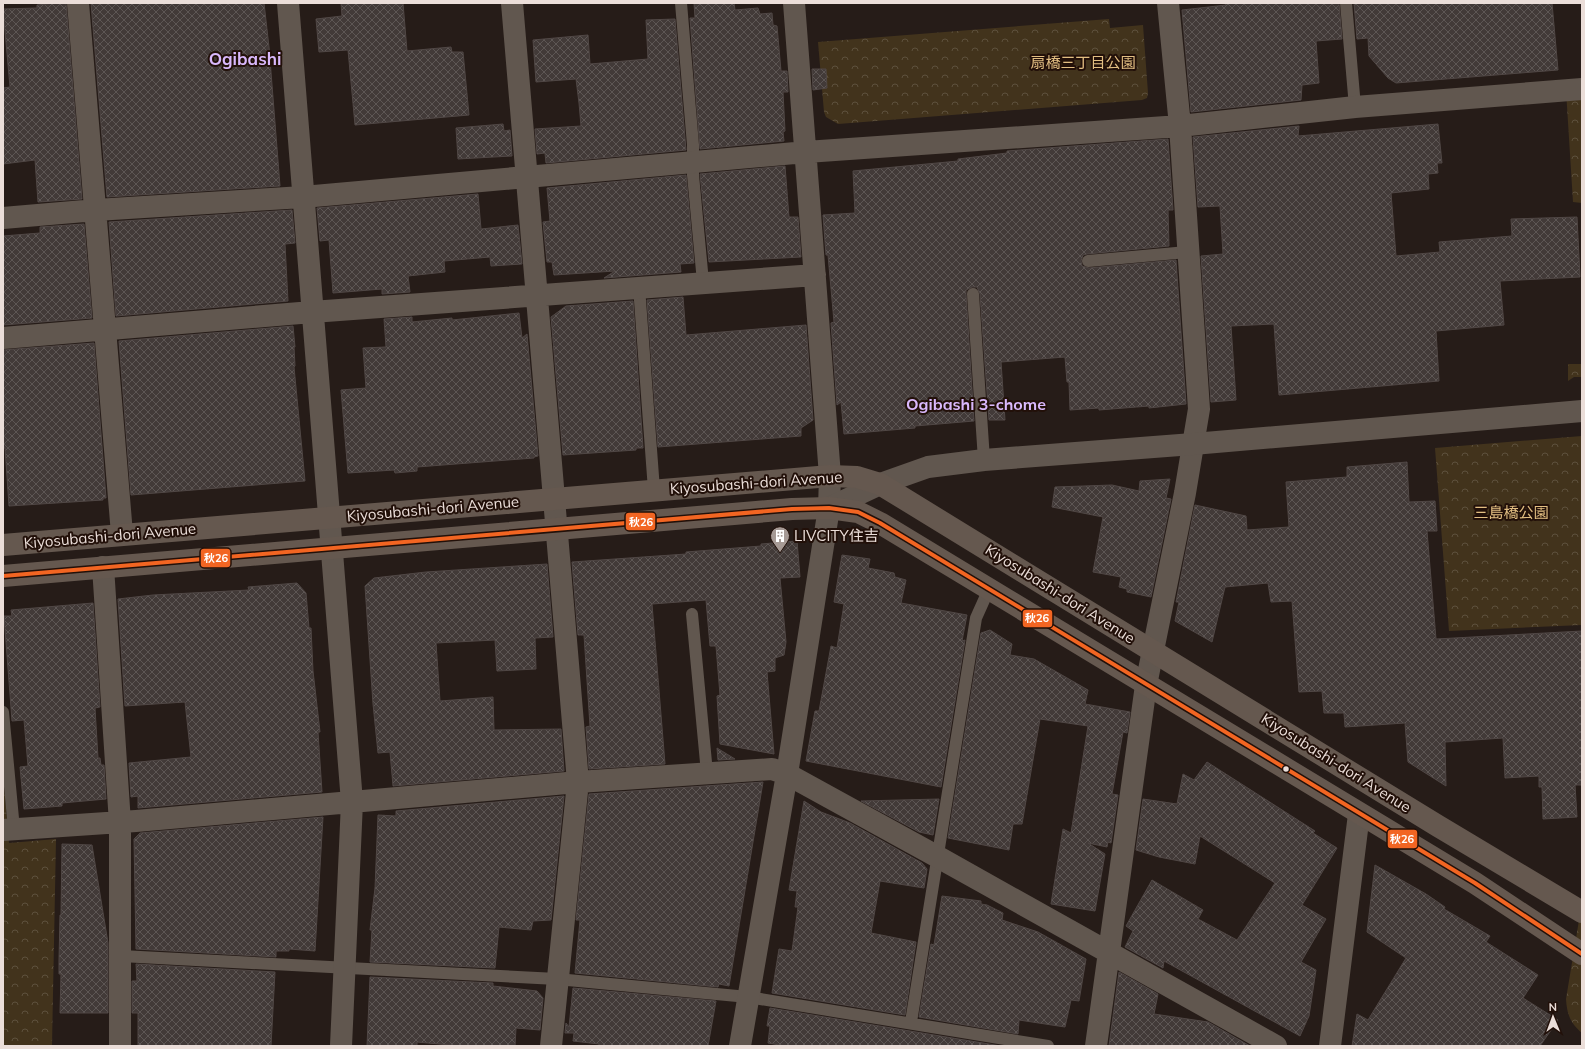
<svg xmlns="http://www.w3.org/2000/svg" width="1585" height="1049" font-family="Mulish,'Noto Sans JP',sans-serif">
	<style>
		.park { fill: url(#park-crowns) }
		.building { fill: url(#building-cross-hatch); stroke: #504745 }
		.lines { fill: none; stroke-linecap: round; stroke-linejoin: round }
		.service { stroke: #61574f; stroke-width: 12 }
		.minor { stroke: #61574f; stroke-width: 22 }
		.tertiary { stroke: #61574f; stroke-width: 22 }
		.secondary { stroke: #65584f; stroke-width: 22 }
		.bus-1-casing { stroke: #221009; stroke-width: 7 }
		.bus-1 { stroke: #f26522; stroke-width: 4 }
		.bus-dot { fill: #ebded9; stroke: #221009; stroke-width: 1.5 }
		.labels { text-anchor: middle; stroke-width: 4; stroke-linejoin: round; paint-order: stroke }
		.park-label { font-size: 15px; fill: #e2be82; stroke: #221009 }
		.street-label { font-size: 15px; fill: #ebded9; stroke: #221009 }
		.poi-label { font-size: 15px; fill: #ebded9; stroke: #221009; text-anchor: start }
		.neighbourhood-label { font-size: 16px; font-weight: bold; fill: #d9b8fc; stroke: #221009 }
		.quarter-label { font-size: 17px; font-weight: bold; fill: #d9b8fc; stroke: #221009 }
		.line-badge { stroke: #221009; stroke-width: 1.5 }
		.badge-label { font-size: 11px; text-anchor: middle; font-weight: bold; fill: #fff }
	</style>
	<defs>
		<pattern id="park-crowns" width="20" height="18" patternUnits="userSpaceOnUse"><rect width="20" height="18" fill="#42331c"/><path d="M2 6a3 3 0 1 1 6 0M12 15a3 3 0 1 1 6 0" fill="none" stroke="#5d503c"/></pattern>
		<pattern id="building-cross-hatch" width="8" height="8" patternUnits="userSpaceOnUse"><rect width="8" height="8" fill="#423a38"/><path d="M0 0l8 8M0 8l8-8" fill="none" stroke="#5d5654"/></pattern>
	</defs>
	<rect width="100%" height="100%" fill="#261c18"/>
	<path class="park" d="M 1109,19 L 1110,28 L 1143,25 L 1148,93 L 1147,98 L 1142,100 L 838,124 L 826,117 L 824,112 L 818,42 Z
		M 1582,89 L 1582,203 L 1573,202 L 1566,90 Z
		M 1568,364 L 1582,364 L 1582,377 L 1574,377 L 1568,381 Z
		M 1582,436 L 1582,625 L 1449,631 L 1435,448 Z
		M 3,774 L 9,843 L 56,839 L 52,1045 L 3,1045 Z
		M 1582,902 L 1582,1033 C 1570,1023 1567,1014 1566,999 Z"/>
	<path class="building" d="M 55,3 L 66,3 L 82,199 L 38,202 L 35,160 L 3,164 L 3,88 L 10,87 L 3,9 L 37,8 L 37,5 Z
		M 91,3 L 264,3 L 269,47 L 280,186 L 107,197 Z
		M 341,3 L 403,3 L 407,51 L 451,47 L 452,52 L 463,52 L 469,115 L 355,125 L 348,50 L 319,52 L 316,19 L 342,16 Z
		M 694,3 L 734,3 L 735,10 L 758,8 L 760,14 L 772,13 L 773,25 L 777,26 L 781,71 L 787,71 L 788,92 L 783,92 L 785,131 L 783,132 L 784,141 L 700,149 L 690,18 L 695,18 Z
		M 1225,3 L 1339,3 L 1342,39 L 1316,41 L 1319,83 L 1302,85 L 1301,100 L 1191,112 L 1182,10 L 1226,5 Z
		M 1354,3 L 1552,3 L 1558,70 L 1396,83 L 1388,78 L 1369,56 L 1368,38 L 1357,39 Z
		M 675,19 L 686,150 L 546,163 L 545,153 L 537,154 L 535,129 L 581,126 L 579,103 L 576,79 L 536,82 L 533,40 L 588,35 L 590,64 L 648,59 L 646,20 Z
		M 812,69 L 826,69 L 827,88 L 813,90 Z
		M 503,124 L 504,131 L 510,130 L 512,156 L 458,159 L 456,128 Z
		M 1438,124 L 1442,163 L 1437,163 L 1438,173 L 1428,174 L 1429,189 L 1391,193 L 1396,256 L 1440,252 L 1439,242 L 1512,236 L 1511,219 L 1577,217 L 1580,277 L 1500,281 L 1504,325 L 1436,331 L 1439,381 L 1279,395 L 1274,324 L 1231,326 L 1236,400 L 1211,402 L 1201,256 L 1223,254 L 1220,206 L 1198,207 L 1193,137 L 1299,126 L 1298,136 Z
		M 1168,139 L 1173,210 L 1168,210 L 1169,246 L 1087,254 L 1083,255 L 1081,261 L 1082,266 L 1089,268 L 1176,260 L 1186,404 L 1149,408 L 1149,406 L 1099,410 L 1099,408 L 1070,410 L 1069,382 L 1067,382 L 1065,357 L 1001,362 L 1005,420 L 989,420 L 980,294 L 977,287 L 972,287 L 966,290 L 966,294 L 974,421 L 915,426 L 915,428 L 844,434 L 841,402 L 837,405 L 831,323 L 834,322 L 828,255 L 826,255 L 823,215 L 855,213 L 853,171 L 958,161 L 958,159 L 1007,153 L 1007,151 Z
		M 785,166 L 789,217 L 798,217 L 801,257 L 709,262 L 700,174 Z
		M 686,175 L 694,263 L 680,264 L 681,272 L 604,278 L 615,271 L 554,275 L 552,262 L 547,262 L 543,222 L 550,221 L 547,188 Z
		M 478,194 L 481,229 L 518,225 L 522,264 L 491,266 L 490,257 L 444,261 L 445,272 L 408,276 L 410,292 L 382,294 L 382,289 L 333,293 L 329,240 L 320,241 L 317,208 Z
		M 292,210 L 295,243 L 285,244 L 288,301 L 116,316 L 109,222 Z
		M 84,224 L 92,318 L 3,325 L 3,236 L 40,233 L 40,227 Z
		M 683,297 L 686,335 L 806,325 L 813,420 L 801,428 L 801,436 L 658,447 L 647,300 Z
		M 633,301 L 643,448 L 636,448 L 636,450 L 563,455 L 551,317 L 566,306 Z
		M 519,313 L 522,338 L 527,334 L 538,456 L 534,457 L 534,458 L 417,467 L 417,471 L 395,473 L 394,470 L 348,473 L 341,390 L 366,388 L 363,348 L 386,347 L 384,319 L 412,317 L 412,322 L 452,318 L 452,320 Z
		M 293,326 L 295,347 L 294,347 L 295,366 L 294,367 L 305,481 L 131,495 L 119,341 Z
		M 94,343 L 106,498 L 103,498 L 103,500 L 9,506 L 5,448 L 3,448 L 3,350 Z
		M 1407,462 L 1409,502 L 1435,501 L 1437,531 L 1427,531 L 1436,639 L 1582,631 L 1582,785 L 1575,785 L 1577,817 L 1543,819 L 1542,787 L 1539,787 L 1539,776 L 1505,778 L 1503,738 L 1445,742 L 1446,786 L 1408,762 L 1405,723 L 1345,727 L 1344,713 L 1324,713 L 1322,691 L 1299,692 L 1292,601 L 1271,602 L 1268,583 L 1225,587 L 1212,642 L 1175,621 L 1179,602 L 1176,602 L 1195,505 L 1246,516 L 1247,530 L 1289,527 L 1286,482 L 1347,477 L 1347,467 Z
		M 1170,479 L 1166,498 L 1171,499 L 1151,597 L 1127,592 L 1127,589 L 1119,587 L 1121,577 L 1093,572 L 1103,517 L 1052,507 L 1055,487 L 1112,485 L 1139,491 L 1140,481 Z
		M 797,541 L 800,577 L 780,578 L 786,642 L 784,655 L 775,658 L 775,671 L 767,672 L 774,754 L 720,744 L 717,696 L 720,695 L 716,646 L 710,646 L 706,600 L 652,604 L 665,764 L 589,769 L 586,727 L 590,726 L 584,635 L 578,635 L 572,562 L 686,554 L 686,552 L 761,546 L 761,544 Z
		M 842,555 L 870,559 L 868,568 L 894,573 L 895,577 L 906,580 L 901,603 L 967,615 L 962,641 L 965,640 L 941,787 L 806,761 L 815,711 L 819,711 L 831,646 L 837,648 L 844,604 L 834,602 Z
		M 547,564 L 553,637 L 535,638 L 536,669 L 497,671 L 495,640 L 436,643 L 440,701 L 493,697 L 494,730 L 561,729 L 564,771 L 393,786 L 390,752 L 378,753 L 373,704 L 365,586 L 374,578 L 426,572 Z
		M 297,583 L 306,593 L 309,628 L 311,628 L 313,671 L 320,732 L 318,732 L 322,792 L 138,808 L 138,796 L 131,797 L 129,763 L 191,757 L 185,702 L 125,706 L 118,599 L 153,595 L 249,590 L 248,587 Z
		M 93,603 L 100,707 L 95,708 L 98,758 L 100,758 L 101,765 L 104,765 L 106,799 L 62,803 L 62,806 L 24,809 L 20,767 L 28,766 L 24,720 L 12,721 L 4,616 L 12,616 L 11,610 Z
		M 990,630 L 1012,644 L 1010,655 L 1034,659 L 1088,690 L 1085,704 L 1130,712 L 1127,733 L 1123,732 L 1112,794 L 1118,795 L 1111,843 L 1108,842 L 1107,847 L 1088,843 L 1105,854 L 1095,911 L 1051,904 L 1063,829 L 1071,833 L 1088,726 L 1040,719 L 1022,824 L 1013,824 L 1009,850 L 948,838 L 981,633 Z
		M 717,748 L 735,759 L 718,760 Z
		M 1207,762 L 1315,831 L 1313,833 L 1337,848 L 1302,905 L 1326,919 L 1301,962 L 1316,970 L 1309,1016 L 1300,1036 L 1164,961 L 1163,968 L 1125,947 L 1133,931 L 1126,926 L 1152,880 L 1203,910 L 1198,919 L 1237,940 L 1275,883 L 1200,836 L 1195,864 L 1159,857 L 1136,850 L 1143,799 L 1177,804 L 1183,774 L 1194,780 Z
		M 763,782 L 729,986 L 719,984 L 718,987 L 575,973 L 580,920 L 576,920 L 589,794 Z
		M 564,796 L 551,920 L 533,921 L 531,930 L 499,927 L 495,968 L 370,962 L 372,930 L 370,930 L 375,888 L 378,815 L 396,816 L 396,811 Z
		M 939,799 L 933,835 L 919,832 L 861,801 Z
		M 804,801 L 821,812 L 850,823 L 922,863 L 927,869 L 924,888 L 880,881 L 871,933 L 916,942 L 905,1015 L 772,993 L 779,949 L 792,951 L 798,907 L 795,907 L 797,891 L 789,890 Z
		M 323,817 L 315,951 L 289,949 L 289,951 L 276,951 L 276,957 L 136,949 L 134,839 L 140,833 Z
		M 62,844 L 92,845 L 108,943 L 108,1013 L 60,1013 L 61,974 L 59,974 L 59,960 L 60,915 L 61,915 Z
		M 1375,865 L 1426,894 L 1445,907 L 1444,909 L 1490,936 L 1486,942 L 1538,975 L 1523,998 L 1558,1020 L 1540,1046 L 1352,1046 L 1357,1014 L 1368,1020 L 1406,958 L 1367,932 Z
		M 942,896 L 981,901 L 981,904 L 987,905 L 1003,913 L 1002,920 L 1038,932 L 1086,959 L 1079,1001 L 1071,1000 L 1065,1027 L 1019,1020 L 1018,1034 L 919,1017 L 931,944 L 934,945 Z
		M 136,964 L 275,972 L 271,1046 L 138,1046 L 138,1013 L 132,1013 L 132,981 L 137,981 Z
		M 1119,972 L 1158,994 L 1154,1014 L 1208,1022 L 1250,1046 L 1109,1046 Z
		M 370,977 L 493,983 L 493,986 L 537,991 L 543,998 L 540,1030 L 516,1028 L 515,1046 L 461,1046 L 417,1042 L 417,1046 L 367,1046 Z
		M 573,988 L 716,1001 L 708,1046 L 599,1046 L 599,1044 L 573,1041 L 574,1033 L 565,1033 L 566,1023 L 569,1027 Z
		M 770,1008 L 1001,1046 L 785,1046 L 768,1043 L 770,1026 L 767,1026 Z"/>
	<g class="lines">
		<path class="service" d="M 681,3 L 693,145 L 693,175 L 703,282
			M 1346,3 L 1355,107
			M 1088,261 L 1187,252
			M 639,287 L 654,490
			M 973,294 L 984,460
			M 692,614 L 707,773
			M 3,712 L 14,829
			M 121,956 L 557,979 L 748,997 L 1048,1046
			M 911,1022 L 976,618 L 989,589"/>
		<path class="minor" d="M 78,3 L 122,534
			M 288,3 L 352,802 L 341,1046
			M 512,3 L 578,782 L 551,1046
			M 3,218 L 96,210 L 303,197 L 806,152 L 1180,126 L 1355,107 L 1582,89
			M 3,338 L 312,312 L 815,275
			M 103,567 L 120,823 L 120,1046
			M 3,830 L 136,821 L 578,782 L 772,769 L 787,774 L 938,857 L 1276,1046
			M 740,1046 L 787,774 L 829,508 L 830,476 L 794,3
			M 1096,1046 L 1146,685 L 1185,493 L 1199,409 L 1180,126 L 1168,3
			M 1330,1046 L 1359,814"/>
		<path class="tertiary" d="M 829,508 L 880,484 L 928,467 L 984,460 L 1193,444 L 1582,411"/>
		<path class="secondary" d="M 3,545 L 830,476 L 857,477 L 880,484 L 1438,826 L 1582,912
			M 3,576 L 792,509 L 829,508 L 858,512 L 880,523 L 1475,883 L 1582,954"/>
		<defs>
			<path id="bus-1" d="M 3,576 L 792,509 L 829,508 L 858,512 L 880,523 L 1475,883 L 1582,954"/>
		</defs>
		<use href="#bus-1" class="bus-1-casing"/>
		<use href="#bus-1" class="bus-1"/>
	</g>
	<defs>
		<symbol id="building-pin" viewBox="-11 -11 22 30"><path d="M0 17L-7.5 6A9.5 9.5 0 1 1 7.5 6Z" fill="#a69a95" stroke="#221009"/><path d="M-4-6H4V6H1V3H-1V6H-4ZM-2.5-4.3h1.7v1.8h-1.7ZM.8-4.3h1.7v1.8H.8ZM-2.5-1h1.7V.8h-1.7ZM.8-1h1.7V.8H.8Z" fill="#fff"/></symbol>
	</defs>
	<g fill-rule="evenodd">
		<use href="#building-pin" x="769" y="525" width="22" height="30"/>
	</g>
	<circle class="bus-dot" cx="1286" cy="769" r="3.5"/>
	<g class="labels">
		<g class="park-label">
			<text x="1083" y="68">扇橋三丁目公園</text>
			<text x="1511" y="518">三島橋公園</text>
		</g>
		<g class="street-label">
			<text transform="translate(756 483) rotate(-4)" y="5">Kiyosubashi-dori Avenue</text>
			<text transform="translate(433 509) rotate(-5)" y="5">Kiyosubashi-dori Avenue</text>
			<text transform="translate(110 536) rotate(-5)" y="5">Kiyosubashi-dori Avenue</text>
			<text transform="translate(1060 594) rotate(32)" y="5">Kiyosubashi-dori Avenue</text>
			<text transform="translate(1336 763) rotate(32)" y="5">Kiyosubashi-dori Avenue</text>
		</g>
		<g class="poi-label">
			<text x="794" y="541">LIVCITY住吉</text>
		</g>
		<g class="neighbourhood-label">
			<text x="976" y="410">Ogibashi 3-chome</text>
		</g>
		<g class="quarter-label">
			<text x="245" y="65">Ogibashi</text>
		</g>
	</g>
	<g class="line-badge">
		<rect x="625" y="512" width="31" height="19" rx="4" fill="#f26522"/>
		<rect x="200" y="548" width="31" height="20" rx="4" fill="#f26522"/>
		<rect x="1022" y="609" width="31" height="19" rx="4" fill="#f26522"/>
		<rect x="1387" y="829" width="31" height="20" rx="4" fill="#f26522"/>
	</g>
	<g class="badge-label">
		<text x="641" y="526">秋26</text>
		<text x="216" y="562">秋26</text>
		<text x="1037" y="622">秋26</text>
		<text x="1402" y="843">秋26</text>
	</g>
	<rect width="1585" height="1049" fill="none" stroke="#ebded9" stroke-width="8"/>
	<g transform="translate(1553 1017) rotate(359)" stroke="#221009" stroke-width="3" paint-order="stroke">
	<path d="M0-3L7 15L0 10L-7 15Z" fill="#ebded9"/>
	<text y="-6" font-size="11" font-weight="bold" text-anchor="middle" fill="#ebded9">N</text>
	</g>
</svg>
